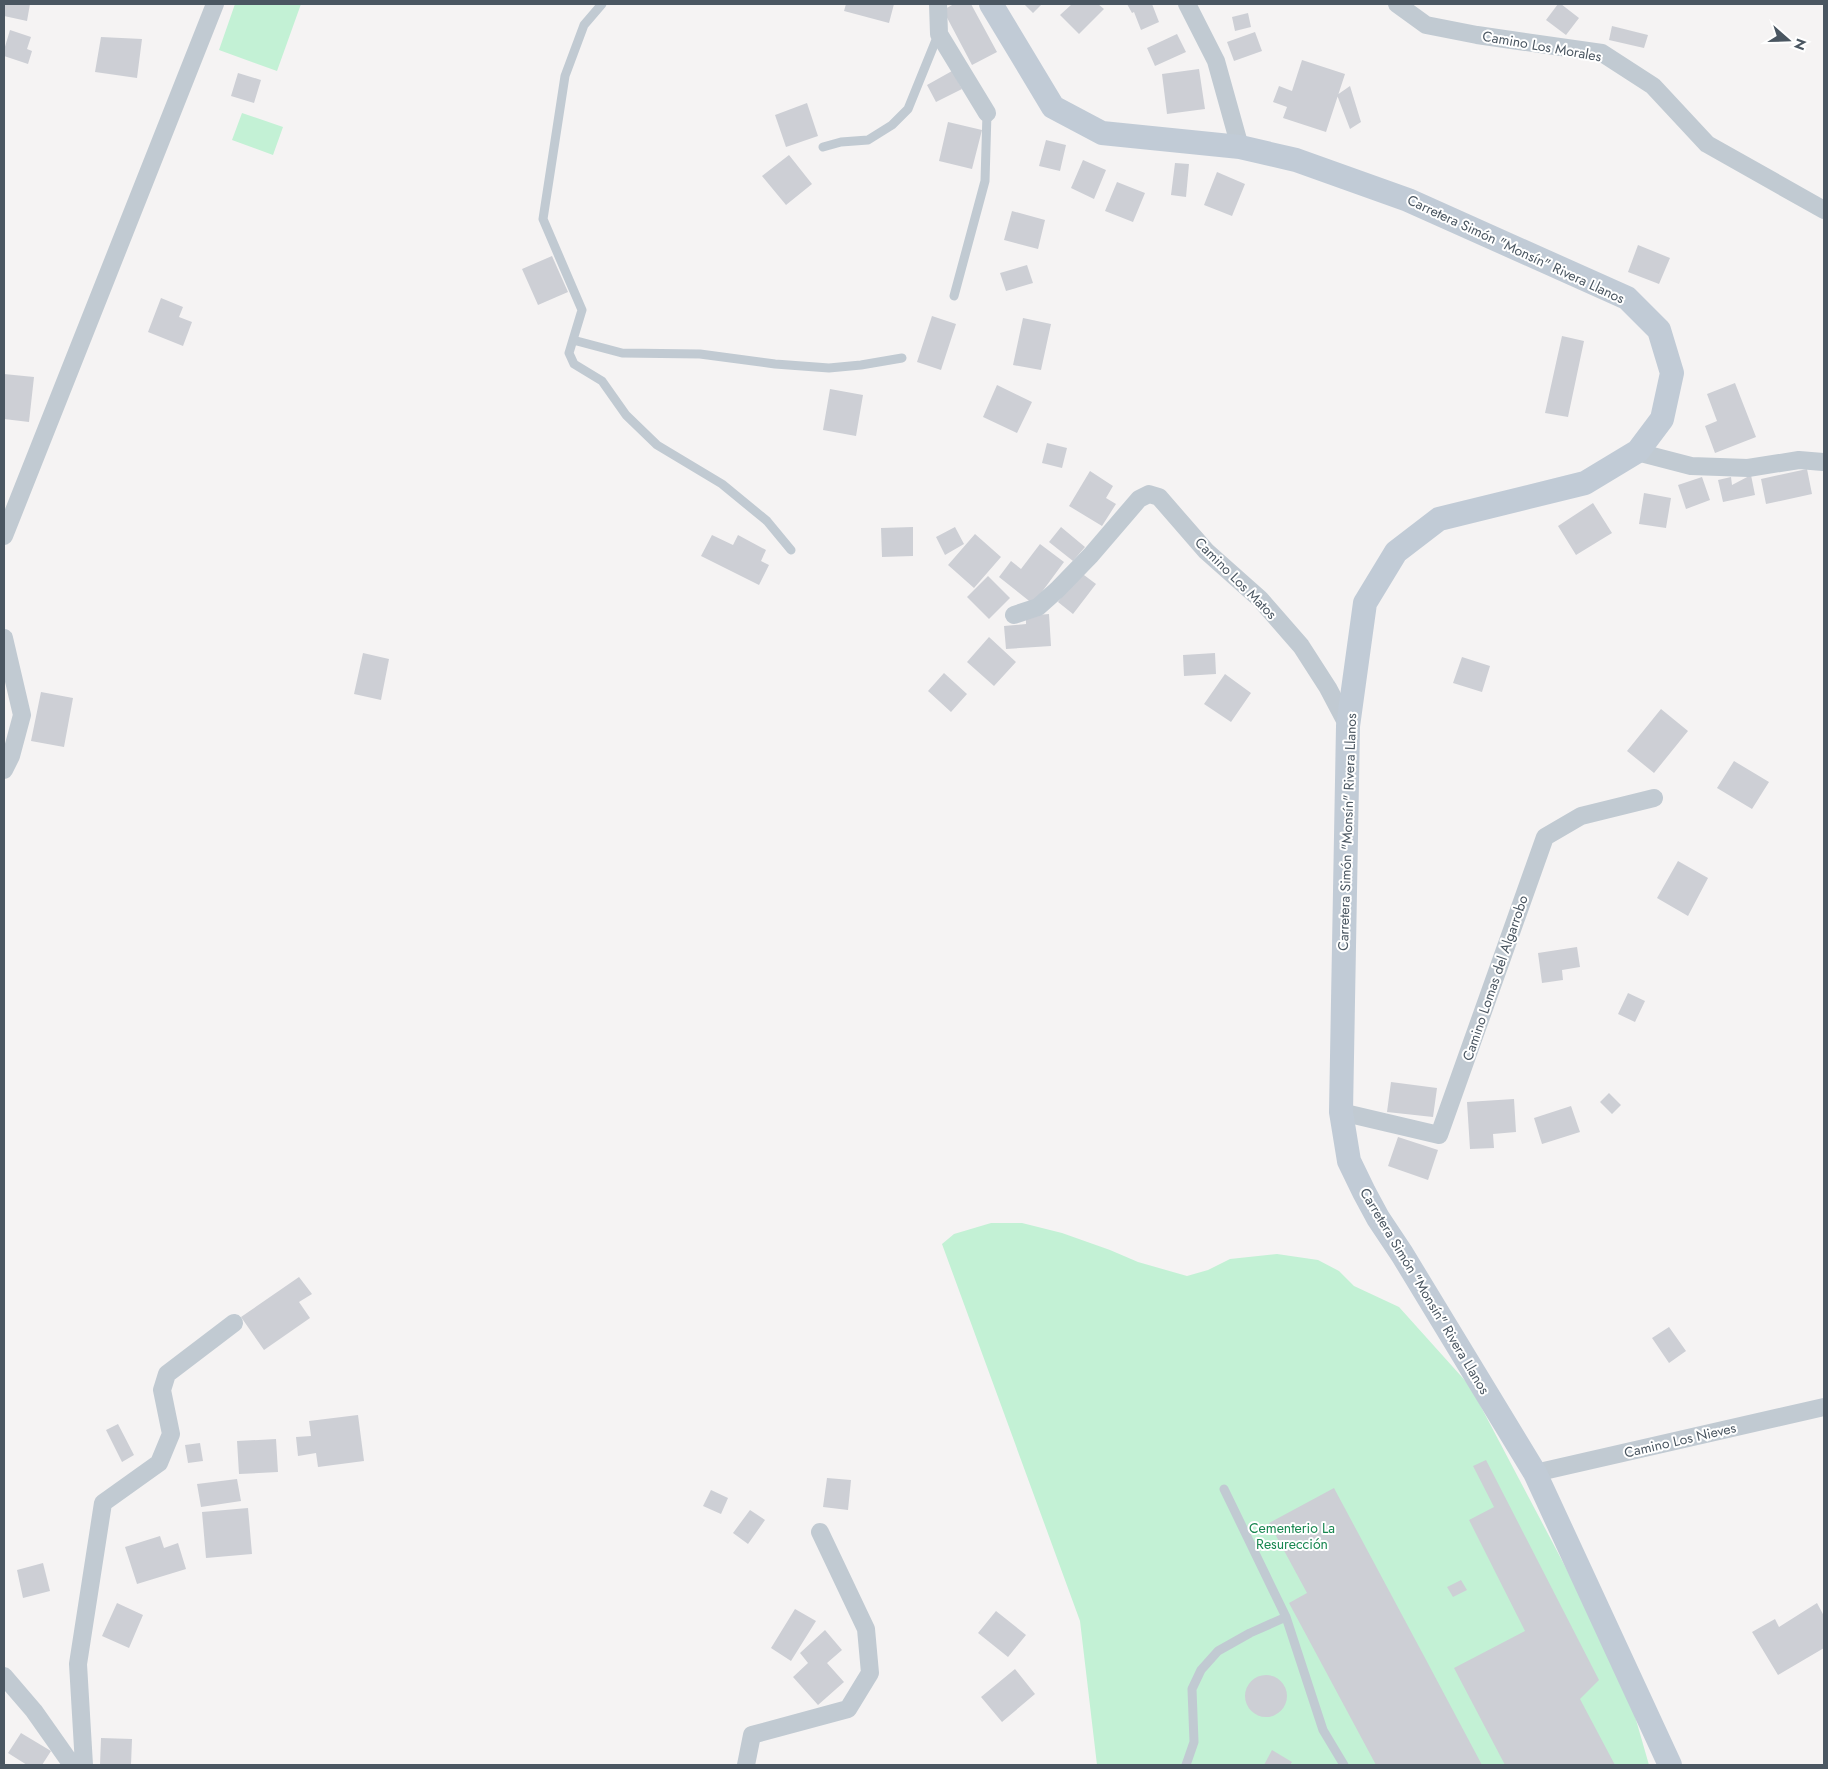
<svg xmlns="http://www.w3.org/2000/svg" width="1828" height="1769" font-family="Jost,sans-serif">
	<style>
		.green { fill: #c3f1d5 }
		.building { fill: #cdcfd5 }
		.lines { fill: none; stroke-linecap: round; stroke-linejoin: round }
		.lane { stroke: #c1cad2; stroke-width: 9 }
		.street { stroke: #c1cad2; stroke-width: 18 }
		.secondary { stroke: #c1cbd6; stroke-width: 24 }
		.labels { text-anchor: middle; stroke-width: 4; stroke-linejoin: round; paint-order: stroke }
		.street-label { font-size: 14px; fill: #4a5661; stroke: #fff }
		.park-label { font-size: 14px; fill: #17864f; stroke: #fff }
	</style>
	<rect width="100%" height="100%" fill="#f5f3f3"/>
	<path class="green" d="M 235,4 L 301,4 L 277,71 L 219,50 Z
		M 242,113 L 283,127 L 273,155 L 232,140 Z
		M 991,1223 L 1022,1223 L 1062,1233 L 1110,1250 L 1138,1262 L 1187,1276 L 1208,1270 L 1230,1259 L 1277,1254 L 1318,1260 L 1339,1271 L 1354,1286 L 1399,1307 L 1470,1386 L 1624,1678 L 1649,1765 L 1097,1765 L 1080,1621 L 942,1244 L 954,1234 Z"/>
	<path class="building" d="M 5,4 L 30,4 L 27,21 L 4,16 Z
		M 846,4 L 894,4 L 889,23 L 844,11 Z
		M 954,4 L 971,4 L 997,52 L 972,65 L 943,10 Z
		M 1024,4 L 1042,4 L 1033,13 Z
		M 1072,4 L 1098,4 L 1104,9 L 1079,34 L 1060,15 Z
		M 1127,4 L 1152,4 L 1159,22 L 1141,30 L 1134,12 L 1132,13 Z
		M 1558,4 L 1561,4 L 1579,18 L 1566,35 L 1546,20 Z
		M 1248,13 L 1251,27 L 1235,31 L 1232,17 Z
		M 1612,26 L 1648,35 L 1644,48 L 1609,40 Z
		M 10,30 L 31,37 L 27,49 L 32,51 L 28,64 L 4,56 L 4,50 Z
		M 1255,32 L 1262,51 L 1234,61 L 1227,42 Z
		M 1177,34 L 1186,52 L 1155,66 L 1147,48 Z
		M 101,37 L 142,39 L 137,78 L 95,72 Z
		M 1302,60 L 1345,74 L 1326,132 L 1283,118 L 1287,107 L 1273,102 L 1279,86 L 1292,91 Z
		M 1199,69 L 1205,109 L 1167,114 L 1162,74 Z
		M 952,71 L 962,89 L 936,102 L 927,85 Z
		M 238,73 L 261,80 L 254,103 L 231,96 Z
		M 1350,86 L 1361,122 L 1350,129 L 1337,95 Z
		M 807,103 L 818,136 L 786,147 L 775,115 Z
		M 948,122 L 982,130 L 972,169 L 939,161 Z
		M 1046,140 L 1066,145 L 1060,171 L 1039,166 Z
		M 789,155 L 812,184 L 786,205 L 762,176 Z
		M 1083,160 L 1106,170 L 1094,199 L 1071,188 Z
		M 1175,163 L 1189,164 L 1186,197 L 1171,195 Z
		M 1217,172 L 1245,184 L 1232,216 L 1204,205 Z
		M 1117,182 L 1145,193 L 1133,222 L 1105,211 Z
		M 1012,211 L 1045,220 L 1038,249 L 1004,240 Z
		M 1638,245 L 1670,258 L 1659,284 L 1628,272 Z
		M 552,256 L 568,292 L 538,305 L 522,269 Z
		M 1027,265 L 1033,283 L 1006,291 L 1000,273 Z
		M 161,298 L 183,307 L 179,317 L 192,322 L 183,346 L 148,332 Z
		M 932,316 L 956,324 L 941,370 L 917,362 Z
		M 1023,318 L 1051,324 L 1041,370 L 1013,365 Z
		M 1562,336 L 1584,341 L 1568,417 L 1545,413 Z
		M 4,374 L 34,377 L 29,422 L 4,419 Z
		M 1735,383 L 1756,437 L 1715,453 L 1705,426 L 1717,421 L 1707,394 Z
		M 997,385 L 1032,402 L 1017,433 L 983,417 Z
		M 830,389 L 863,395 L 856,436 L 823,430 Z
		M 1047,443 L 1067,448 L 1062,468 L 1042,463 Z
		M 1807,469 L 1812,494 L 1766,504 L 1761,479 Z
		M 1090,471 L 1113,486 L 1106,498 L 1116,504 L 1102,526 L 1069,506 Z
		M 1751,475 L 1755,495 L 1723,502 L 1718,480 L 1731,477 L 1732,485 Z
		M 1702,477 L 1710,500 L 1686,509 L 1678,485 Z
		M 1644,493 L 1671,498 L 1666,528 L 1639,524 Z
		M 1593,503 L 1612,533 L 1576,555 L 1558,526 Z
		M 913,527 L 913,556 L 882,557 L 881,528 Z
		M 955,527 L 964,544 L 945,555 L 936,537 Z
		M 1061,527 L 1085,547 L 1073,561 L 1049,542 Z
		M 975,534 L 1001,557 L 974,588 L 948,565 Z
		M 712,535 L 733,545 L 738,535 L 766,550 L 761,561 L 769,565 L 759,585 L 701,556 Z
		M 1040,544 L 1064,562 L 1033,604 L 999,577 L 1011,561 L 1021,569 Z
		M 1080,572 L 1096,584 L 1073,614 L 1058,602 Z
		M 988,576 L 1010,598 L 989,619 L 967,597 Z
		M 1049,614 L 1051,646 L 1006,649 L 1004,626 L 1026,624 L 1026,616 Z
		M 989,637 L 1016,662 L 994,686 L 967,662 Z
		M 363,653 L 389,659 L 381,700 L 354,694 Z
		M 1215,653 L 1216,674 L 1184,676 L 1183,655 Z
		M 1462,657 L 1490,666 L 1482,692 L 1453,683 Z
		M 944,673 L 967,694 L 951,712 L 928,691 Z
		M 1225,674 L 1251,693 L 1231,722 L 1204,704 Z
		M 41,692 L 73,698 L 64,747 L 31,741 Z
		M 1661,709 L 1688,731 L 1654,773 L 1627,751 Z
		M 1734,761 L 1769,782 L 1752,809 L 1717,788 Z
		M 1678,861 L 1708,878 L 1688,916 L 1657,898 Z
		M 1577,947 L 1580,967 L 1562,970 L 1563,980 L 1542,983 L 1538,953 Z
		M 1628,993 L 1645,1001 L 1635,1022 L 1618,1014 Z
		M 1391,1082 L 1437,1088 L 1433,1117 L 1387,1112 Z
		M 1609,1093 L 1621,1105 L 1612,1114 L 1600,1102 Z
		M 1514,1099 L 1516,1132 L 1493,1134 L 1494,1148 L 1470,1149 L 1467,1102 Z
		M 1571,1106 L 1580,1132 L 1542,1144 L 1534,1118 Z
		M 1398,1137 L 1438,1150 L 1428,1180 L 1388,1166 Z
		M 299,1277 L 312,1294 L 299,1302 L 310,1318 L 264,1350 L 241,1317 Z
		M 1669,1327 L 1686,1351 L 1669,1363 L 1652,1338 Z
		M 358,1415 L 364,1461 L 318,1467 L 316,1453 L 298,1456 L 296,1437 L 311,1436 L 309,1421 Z
		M 118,1424 L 134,1455 L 122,1462 L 106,1430 Z
		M 276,1439 L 278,1472 L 239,1474 L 237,1441 Z
		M 200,1443 L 203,1461 L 188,1463 L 185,1445 Z
		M 1486,1460 L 1599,1680 L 1580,1699 L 1615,1765 L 1505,1765 L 1454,1668 L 1525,1631 L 1469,1520 L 1494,1507 L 1473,1466 Z
		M 827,1478 L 851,1480 L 848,1510 L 823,1507 Z
		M 237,1479 L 241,1501 L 201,1507 L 197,1484 Z
		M 1334,1488 L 1424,1656 L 1482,1765 L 1376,1765 L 1289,1603 L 1307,1593 L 1269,1523 Z
		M 711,1490 L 728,1498 L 721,1514 L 703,1506 Z
		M 248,1508 L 252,1554 L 206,1558 L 202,1512 Z
		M 750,1510 L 765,1520 L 748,1544 L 733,1533 Z
		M 160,1536 L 164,1548 L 178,1543 L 186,1569 L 137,1584 L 125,1547 Z
		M 43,1563 L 50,1591 L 23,1598 L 17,1570 Z
		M 1461,1580 L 1467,1590 L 1453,1597 L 1447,1587 Z
		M 117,1603 L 143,1615 L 129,1648 L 102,1636 Z
		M 1817,1603 L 1824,1616 L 1824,1648 L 1778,1675 L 1752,1632 L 1775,1619 L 1779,1627 Z
		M 795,1609 L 816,1621 L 791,1661 L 771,1648 Z
		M 996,1611 L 1026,1635 L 1008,1657 L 978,1633 Z
		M 825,1630 L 842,1650 L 827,1663 L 844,1682 L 818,1705 L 793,1677 L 808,1663 L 800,1653 Z
		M 1015,1669 L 1035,1694 L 1002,1722 L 981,1697 Z
		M1245 1696a21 21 0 1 1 42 0a21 21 0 1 1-42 0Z
		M 21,1733 L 51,1751 L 42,1765 L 27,1765 L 8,1753 Z
		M 101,1738 L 132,1739 L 131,1765 L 100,1765 Z
		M 1272,1750 L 1292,1762 L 1290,1765 L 1264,1765 Z"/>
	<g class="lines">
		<path class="lane" d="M 602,4 L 584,25 L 565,76 L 543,219 L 582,310 L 569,353 L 574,364 L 602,381 L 626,415 L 657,445 L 722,484 L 767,521 L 791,550
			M 823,147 L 841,142 L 868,140 L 892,125 L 908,109 L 938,35
			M 954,296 L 985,181 L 987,113
			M 573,340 L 622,353 L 700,354 L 775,364 L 829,368 L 861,365 L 902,358
			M 1224,1489 L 1286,1617 L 1323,1730 L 1344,1765
			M 1186,1765 L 1194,1742 L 1192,1689 L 1201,1670 L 1218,1651 L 1250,1633 L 1286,1617"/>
		<path class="street" d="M 938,4 L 939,34 L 987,113
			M 1187,4 L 1216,61 L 1240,147
			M 1397,4 L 1426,25 L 1477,35 L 1602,53 L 1653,86 L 1707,144 L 1824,210
			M 1637,452 L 1691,466 L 1748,468 L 1799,460 L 1823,462
			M 4,536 L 215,4
			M 1014,615 L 1038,607 L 1057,590 L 1091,555 L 1139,499 L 1149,494 L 1159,497 L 1206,551 L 1260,599 L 1301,646 L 1328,688 L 1348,726
			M 4,638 L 22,715 L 11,756 L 4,770
			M 1341,1112 L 1439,1135 L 1545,837 L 1581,816 L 1654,798
			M 1535,1473 L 1824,1407
			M 4,1676 L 34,1711 L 72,1765
			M 84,1765 L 78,1664 L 103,1503 L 159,1463 L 171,1434 L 162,1390 L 167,1374 L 234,1323
			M 746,1765 L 752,1735 L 848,1709 L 870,1673 L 866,1629 L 820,1532"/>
		<path class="secondary" d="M 991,4 L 1053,107 L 1102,133 L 1240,147 L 1296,160 L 1408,200 L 1627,298 L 1659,330 L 1672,373 L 1662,419 L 1638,451 L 1585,483 L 1439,519 L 1396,552 L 1365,603 L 1348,726 L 1341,1112 L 1349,1161 L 1364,1192 L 1378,1218 L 1402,1254 L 1535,1473 L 1670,1765"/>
	</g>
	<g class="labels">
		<g class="street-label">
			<text transform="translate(1542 46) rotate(10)" y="5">Camino Los Morales</text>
			<text transform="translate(1516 249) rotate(25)" y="5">Carretera Simón "Monsín" Rivera Llanos</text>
			<text transform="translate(1236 578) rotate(45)" y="5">Camino Los Matos</text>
			<text transform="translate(1347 832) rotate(-88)" y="5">Carretera Simón "Monsín" Rivera Llanos</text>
			<text transform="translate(1495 978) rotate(-71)" y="5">Camino Lomas del Algarrobo</text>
			<text transform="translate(1425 1291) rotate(59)" y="5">Carretera Simón "Monsín" Rivera Llanos</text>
			<text transform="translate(1680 1440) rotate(-13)" y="5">Camino Los Nieves</text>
		</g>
		<g class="park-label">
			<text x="1292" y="1533">Cementerio La<tspan x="1292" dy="16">Resurección</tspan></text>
		</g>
	</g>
	<rect width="1828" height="1769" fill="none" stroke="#4a5661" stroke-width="10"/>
	<g transform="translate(1788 40) rotate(110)" stroke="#ffffff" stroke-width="4" paint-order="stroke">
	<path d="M0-4L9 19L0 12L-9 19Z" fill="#4a5661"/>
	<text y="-8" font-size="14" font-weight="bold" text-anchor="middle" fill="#4a5661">N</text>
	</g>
</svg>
